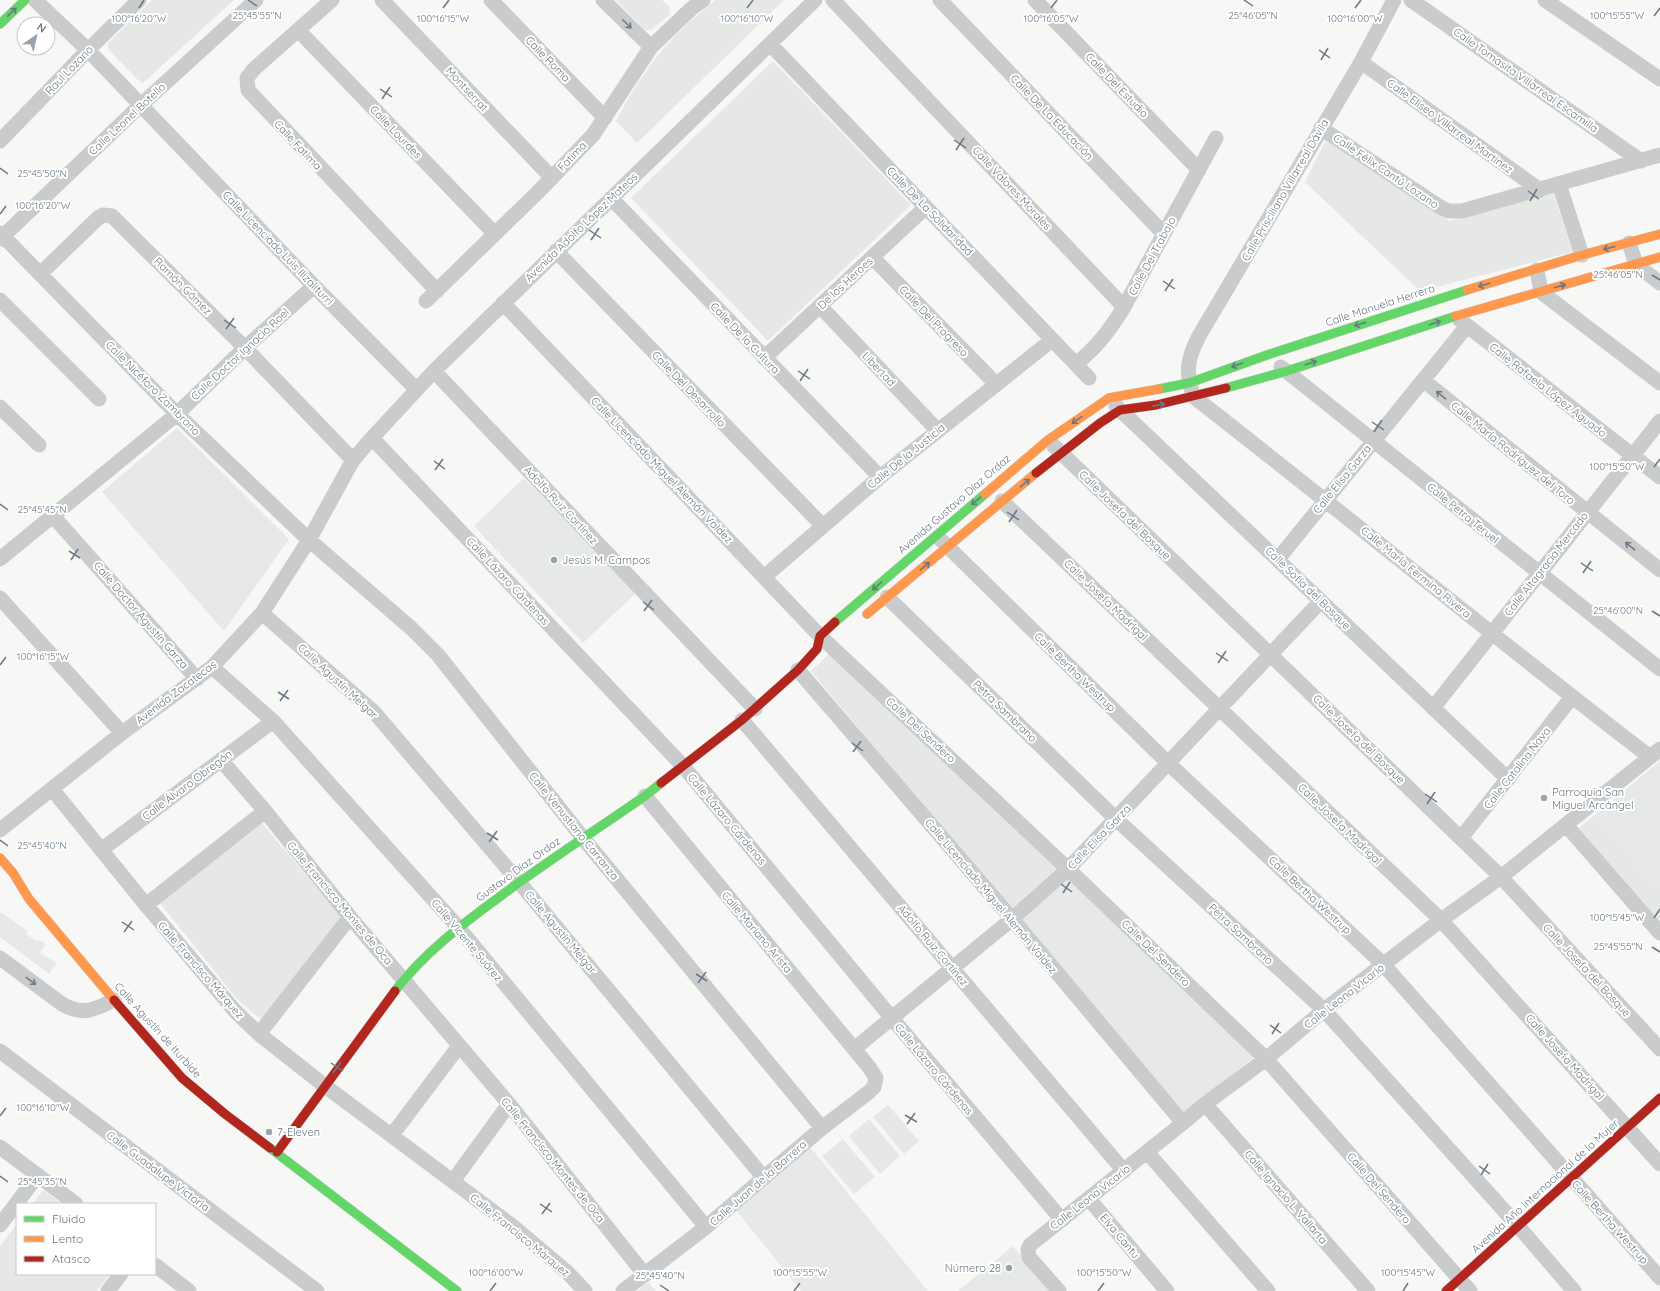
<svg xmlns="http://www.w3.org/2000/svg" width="1660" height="1291" font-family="Quicksand,sans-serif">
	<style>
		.built { fill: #e7e8e8 }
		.green { fill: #e5e8e4 }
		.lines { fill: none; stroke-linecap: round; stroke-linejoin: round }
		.fast-casing { stroke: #d2d3d4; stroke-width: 10 }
		.slow-casing { stroke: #d2d3d4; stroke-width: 10 }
		.jam-casing { stroke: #d2d3d4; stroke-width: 10 }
		.street { stroke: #c9cbcc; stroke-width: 15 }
		.fast { stroke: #63d668; stroke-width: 9 }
		.slow { stroke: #ff974d; stroke-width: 9 }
		.jam { stroke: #b3261e; stroke-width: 9 }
		.oneway { stroke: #697884 }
		.oneway2 { stroke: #6e7c88 }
		.ticks { fill: none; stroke: #697884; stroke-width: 1.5 }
		.poi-dot { fill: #9ba4ac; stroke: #fff; stroke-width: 1.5 }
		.labels { text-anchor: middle; stroke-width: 4; stroke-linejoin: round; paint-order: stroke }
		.street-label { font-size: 11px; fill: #697884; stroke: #fff }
		.poi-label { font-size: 11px; fill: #697884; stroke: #fff; text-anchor: start }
		.ticks-label { font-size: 10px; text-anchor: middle; fill: #697884; stroke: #fff; stroke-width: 4; stroke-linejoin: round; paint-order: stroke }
	</style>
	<rect width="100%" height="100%" fill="#f7f7f6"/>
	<path class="built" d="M 177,428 L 289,539 L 224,631 L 102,492 Z
		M 524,478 L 636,593 L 583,643 L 474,526 Z
		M 1660,761 L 1660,888 L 1596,814 Z
		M 1068,879 L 1255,1056 L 1182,1116 L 1021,921 Z
		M 0,912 L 28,931 L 26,934 L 37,941 L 39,940 L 46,944 L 40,953 L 57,963 L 49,974 L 0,937 Z
		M 810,1147 L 928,1291 L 801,1291 L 736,1210 Z
		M 1013,1246 L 1052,1291 L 958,1291 Z"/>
	<path class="green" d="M 152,0 L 234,0 L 143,83 L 139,81 L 108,49 L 108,43 Z
		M 616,0 L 662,0 L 669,6 L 670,14 L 651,30 L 645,30 Z
		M 716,0 L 784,0 L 637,143 L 616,121 C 643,70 670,35 716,0 Z
		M 773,61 L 911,205 L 768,341 L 631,198 Z
		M 1326,140 L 1449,221 L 1553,193 L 1573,252 L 1420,291 L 1305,182 Z
		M 830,653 L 1057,868 L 1010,910 L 811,671 Z
		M 1596,814 L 1660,888 L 1660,921 L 1579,828 Z
		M 261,822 L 342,918 L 264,1022 L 237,999 L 159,902 Z
		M 888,1105 L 919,1141 L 904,1154 L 873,1117 Z
		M 869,1119 L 900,1156 L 880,1174 L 849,1136 Z
		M 843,1139 L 875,1177 L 854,1194 L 822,1156 Z
		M 43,1190 L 62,1204 L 33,1204 Z
		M 17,1224 L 17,1274 L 110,1274 L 97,1291 L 0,1291 L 0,1246 Z
		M 648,1282 L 656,1291 L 637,1291 Z"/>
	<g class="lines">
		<defs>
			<path id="fast" d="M 0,24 L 25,0
				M 1226,388 L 1287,371 L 1456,316
				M 1159,389 L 1189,383 L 1267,355 L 1467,290
				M 835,622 L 985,494
				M 395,991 C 422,955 461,925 498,898 C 546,862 596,830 645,796 L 661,783
				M 270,1148 L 457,1291"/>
			<path id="slow" d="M 1467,290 L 1582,255 L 1660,234
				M 1456,316 L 1660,257
				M 985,494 L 1048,440 L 1109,398 L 1159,389
				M 867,614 L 1036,473
				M 0,858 L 13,873 L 29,899 L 114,1000"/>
			<path id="jam" d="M 1036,473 L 1100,423 L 1120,410 L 1156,405 L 1226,388
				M 661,783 L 742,720 L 798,670 L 817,649 L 820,636 L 835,622
				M 114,1000 L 182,1078 L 225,1114 L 270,1148
				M 277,1152 L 395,991
				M 1446,1291 L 1660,1098"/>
		</defs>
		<use href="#fast" class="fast-casing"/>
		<use href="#slow" class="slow-casing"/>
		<use href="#jam" class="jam-casing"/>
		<path class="street" d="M 35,0 L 88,50 L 314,286 L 416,389
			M 332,0 L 253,70 L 247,78 L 248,90 L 437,291
			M 382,0 L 552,178
			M 491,0 L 605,118
			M 603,0 L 651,47
			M 833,0 L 1124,307
			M 940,0 L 1163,233
			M 1035,0 L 1199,170
			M 1394,0 L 1361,62 L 1199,336 C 1187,359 1185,373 1194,397 C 1347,516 1496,639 1650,757
			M 1411,0 L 1641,161
			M 1545,0 L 1660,79
			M 298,30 L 495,234
			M 770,44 L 1089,378
			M 1361,62 L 1540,190
			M 1321,128 L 1440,207 L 1448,211 L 1462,211 L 1660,155
			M 0,141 L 88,50 L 139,0
			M 1559,184 L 1582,255
			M 611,198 L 880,477
			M 0,233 L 177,414 L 309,540 L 411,628 L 438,655 L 583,838 L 822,1128
			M 0,239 L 141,105 L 256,0
			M 1629,243 L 1636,264 L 1660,283
			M 556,251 L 823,526
			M 872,257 L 996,384
			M 1537,270 L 1541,292 L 1660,383
			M 40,274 L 98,218 L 103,215 L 112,216 L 245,348 L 353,460
			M 0,300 L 99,399
			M 426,301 L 538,192 L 593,135 L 651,47 L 692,8 L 703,0
			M 503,303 L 820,636 L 1068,869 L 1266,1059 L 1470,1291
			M 820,306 L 938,431
			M 1460,320 L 1660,477
			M 764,358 L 926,207
			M 1076,364 C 1098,346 1109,331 1124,307 L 1216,138
			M 1281,367 L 1660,669
			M 434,371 L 755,709
			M 1423,380 L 1660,570
			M 1116,406 L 1508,779
			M 0,407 L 39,445
			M 372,438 L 683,766 L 891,1017 L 1062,1220
			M 1054,446 L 1501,877 L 1660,1049
			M 1002,501 L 1441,920 L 1660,1164
			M 53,516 L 197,679
			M 941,540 L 1168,763 L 1383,964 L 1660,1278
			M 0,559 L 177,414 L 245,348 L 314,286
			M 1278,559 L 1467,326
			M 764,577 L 880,477 L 1052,340
			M 887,597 L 1116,819 L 1324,1010 L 1518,1226 L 1574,1291
			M 0,598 L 122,733
			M 262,613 L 374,712 L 519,882 L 764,1178
			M 212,667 L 273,721 L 458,927 L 706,1227
			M 798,670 L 1012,919 L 1183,1123
			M 1433,708 L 1660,421
			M 742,720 L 1124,1171
			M 221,760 L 265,811 L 350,917 L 509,1104 L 645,1275
			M 52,789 L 146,905 L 235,1011 L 259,1034 L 325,1086 L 510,1224 L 567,1272 L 585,1291
			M 1566,825 L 1660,933
			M 0,830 L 122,733 L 212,667 L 262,613 L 309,540 L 353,460 L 372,438 L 434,371 L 815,0
			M 1461,838 L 1572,697
			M 101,850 L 273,721
			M 146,905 L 265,811
			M 0,958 L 62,1004 C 83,1016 94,1010 114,1000
			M 259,1034 L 350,917
			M 854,1049 L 1012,919 L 1068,869 L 1321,601
			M 0,1051 L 317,1291
			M 1205,1104 L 1368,1291
			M 392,1135 L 459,1046
			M 0,1147 L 76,1204
			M 1147,1152 L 1268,1291
			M 453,1181 L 509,1104
			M 1089,1199 L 1167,1291
			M 0,1225 L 38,1175
			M 155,1265 L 189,1291
			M 108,1291 L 121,1274
			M 623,1291 L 706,1227 L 822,1128 L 869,1092 L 874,1087 L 876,1078 L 869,1067 L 645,796
			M 1059,1291 L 1029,1257 L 1028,1250 L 1030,1245 L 1183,1123 L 1205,1104 L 1266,1059 L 1324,1010 L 1441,920 L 1501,877 L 1660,749"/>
		<use href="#fast" class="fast"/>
		<use href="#slow" class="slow"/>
		<use href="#jam" class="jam"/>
	</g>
	<defs><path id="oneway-shaft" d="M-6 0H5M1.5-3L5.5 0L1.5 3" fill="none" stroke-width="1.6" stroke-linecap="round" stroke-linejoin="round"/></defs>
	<g class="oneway">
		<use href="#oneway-shaft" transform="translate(12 12) rotate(-44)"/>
		<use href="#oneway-shaft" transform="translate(1609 248) rotate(166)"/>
		<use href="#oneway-shaft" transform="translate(1484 285) rotate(164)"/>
		<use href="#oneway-shaft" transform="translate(1560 286) rotate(-16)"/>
		<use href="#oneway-shaft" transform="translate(1435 323) rotate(-18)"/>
		<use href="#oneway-shaft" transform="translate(1360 324) rotate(162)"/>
		<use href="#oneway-shaft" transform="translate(1311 363) rotate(-18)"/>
		<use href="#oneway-shaft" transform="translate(1237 365) rotate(160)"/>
		<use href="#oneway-shaft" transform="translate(1159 405) rotate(-10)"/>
		<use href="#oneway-shaft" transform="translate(1077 420) rotate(145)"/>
		<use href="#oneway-shaft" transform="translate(1025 483) rotate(-40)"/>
		<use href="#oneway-shaft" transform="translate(976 501) rotate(140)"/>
		<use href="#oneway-shaft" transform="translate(925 566) rotate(-39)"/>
		<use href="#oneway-shaft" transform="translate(877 586) rotate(139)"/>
	</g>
	<g class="oneway2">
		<use href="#oneway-shaft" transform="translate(627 24) rotate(45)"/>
		<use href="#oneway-shaft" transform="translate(1441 395) rotate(-141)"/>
		<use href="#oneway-shaft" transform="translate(1630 546) rotate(-141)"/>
		<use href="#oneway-shaft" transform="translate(31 981) rotate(37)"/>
	</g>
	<path class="ticks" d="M 248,0 L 257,6M 1244,0 L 1253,6M 139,8 L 144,0M 443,8 L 449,0M 747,8 L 753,0M 1051,8 L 1057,0M 1355,8 L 1361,0M 1654,16 L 1660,8M 1319,50 L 1330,58M 1321,60 L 1328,48M 380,89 L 392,97M 382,99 L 390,87M 954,140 L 966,148M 956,150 L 964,138M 0,168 L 8,174M 1528,191 L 1539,199M 1530,201 L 1537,189M 0,214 L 6,206M 589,230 L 601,238M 591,240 L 599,228M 1652,275 L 1660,280M 1163,281 L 1175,289M 1165,291 L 1173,279M 224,320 L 236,328M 226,329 L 234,318M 798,371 L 810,379M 800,381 L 808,369M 1372,422 L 1384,430M 1374,432 L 1382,420M 434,461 L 445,469M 1654,467 L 1660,459M 435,470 L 443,459M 0,504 L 8,510M 1007,512 L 1019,520M 1009,522 L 1017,510M 69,551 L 80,558M 71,560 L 78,549M 1581,563 L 1593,571M 1583,573 L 1591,561M 643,602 L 654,610M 644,611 L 652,600M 1652,611 L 1660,616M 1216,653 L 1228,661M 1218,663 L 1226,651M 0,665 L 6,657M 278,692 L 289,699M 280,701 L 288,690M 852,743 L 863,751M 853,752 L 861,741M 1425,794 L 1437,802M 1427,804 L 1435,792M 487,833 L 498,840M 0,840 L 8,846M 489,842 L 497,831M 1061,884 L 1072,892M 1063,893 L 1070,882M 1654,918 L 1660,909M 122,922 L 134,930M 124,932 L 132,921M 1652,947 L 1660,952M 696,974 L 707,981M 698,983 L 706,972M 1270,1025 L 1281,1033M 1272,1034 L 1279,1023M 331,1063 L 343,1071M 333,1073 L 341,1062M 905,1115 L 917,1122M 0,1116 L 6,1108M 907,1124 L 915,1113M 1479,1166 L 1490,1174M 1481,1175 L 1488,1164M 0,1176 L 8,1182M 540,1204 L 552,1212M 542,1214 L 550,1203M 660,1285 L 669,1291M 490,1291 L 496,1283M 794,1291 L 800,1283M 1098,1291 L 1104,1283M 1403,1291 L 1408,1283"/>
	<g class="poi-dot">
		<circle cx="554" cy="560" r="4"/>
		<circle cx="1544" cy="798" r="4"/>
		<circle cx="269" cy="1132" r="4"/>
		<circle cx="1009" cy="1268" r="4"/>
	</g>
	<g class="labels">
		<g class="street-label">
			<text transform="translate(548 59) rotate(46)" y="4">Calle Roma</text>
			<text transform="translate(69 70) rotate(-46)" y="4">Raul Lozano</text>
			<text transform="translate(1526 80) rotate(35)" y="4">Calle Tomasita Villarreal Escamilla</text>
			<text transform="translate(1117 85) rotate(46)" y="4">Calle Del Estudio</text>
			<text transform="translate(467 89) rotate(47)" y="4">Montserrat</text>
			<text transform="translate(1052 117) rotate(46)" y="4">Calle De La Educación</text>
			<text transform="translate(127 119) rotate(-43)" y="4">Calle Leonel Botello</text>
			<text transform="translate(1450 126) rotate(36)" y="4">Calle Eliseo Villarreal Martinez</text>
			<text transform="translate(396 132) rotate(46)" y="4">Calle Lourdes</text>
			<text transform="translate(298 145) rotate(47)" y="4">Calle Fatima</text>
			<text transform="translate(572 156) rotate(-46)" y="4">Fatima</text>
			<text transform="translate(1386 171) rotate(34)" y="4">Calle Félix Cantú Lozano</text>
			<text transform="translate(1012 188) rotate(47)" y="4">Calle Valores Morales</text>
			<text transform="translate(1285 190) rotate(-60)" y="4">Calle Prisciliano Villarreal Dávila</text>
			<text transform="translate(930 211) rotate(46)" y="4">Calle De La Solidaridad</text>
			<text transform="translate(581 227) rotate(-44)" y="4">Avenida Adolfo López Mateos</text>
			<text transform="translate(278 248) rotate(46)" y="4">Calle Licenciado Luis Ilizaliturri</text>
			<text transform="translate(1152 256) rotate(-62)" y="4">Calle Del Trabajo</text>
			<text transform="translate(845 283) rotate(-43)" y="4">De los Heroes</text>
			<text transform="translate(183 286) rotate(45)" y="4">Ramón Gámez</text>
			<text transform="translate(1380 305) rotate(-18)" y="4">Calle Manuela Herrera</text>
			<text transform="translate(934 321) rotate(46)" y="4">Calle Del Progreso</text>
			<text transform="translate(745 338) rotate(46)" y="4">Calle De la Cultura</text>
			<text transform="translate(240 354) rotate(-43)" y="4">Calle Doctor Ignacio Roel</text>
			<text transform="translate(879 369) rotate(47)" y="4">Libertad</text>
			<text transform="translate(153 388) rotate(45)" y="4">Calle Nicéforo Zambrano</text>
			<text transform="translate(689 389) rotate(46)" y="4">Calle Del Desarrollo</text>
			<text transform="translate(1548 390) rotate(38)" y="4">Calle Rafaela López Aguado</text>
			<text transform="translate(1513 453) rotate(39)" y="4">Calle María Rodríguez del Toro</text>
			<text transform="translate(906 456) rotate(-39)" y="4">Calle De la Justicia</text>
			<text transform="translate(662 470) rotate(46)" y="4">Calle Licenciado Miguel Alemán Valdez</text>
			<text transform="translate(1342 479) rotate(-51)" y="4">Calle Elisa Garza</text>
			<text transform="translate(954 504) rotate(-41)" y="4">Avenida Gustavo Díaz Ordaz</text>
			<text transform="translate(561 505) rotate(47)" y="4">Adolfo Ruiz Cortínez</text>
			<text transform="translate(1463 513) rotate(39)" y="4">Calle Petra Teruel</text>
			<text transform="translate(1125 515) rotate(44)" y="4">Calle Josefa del Bosque</text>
			<text transform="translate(1546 564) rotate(-52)" y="4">Calle Altagracia Mercado</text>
			<text transform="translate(1416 572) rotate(39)" y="4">Calle María Fermina Rivera</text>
			<text transform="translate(508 581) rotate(47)" y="4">Calle Lázaro Cárdenas</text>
			<text transform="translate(1308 588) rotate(44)" y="4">Calle Sofía del Bosque</text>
			<text transform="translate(1106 600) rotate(44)" y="4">Calle Josefa Madrigal</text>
			<text transform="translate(141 615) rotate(49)" y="4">Calle Doctor Agustín Garza</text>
			<text transform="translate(1075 672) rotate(44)" y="4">Calle Bertha Westrup</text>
			<text transform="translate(338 681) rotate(43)" y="4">Calle Agustín Melgar</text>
			<text transform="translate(176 692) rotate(-37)" y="4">Avenida Zacatecas</text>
			<text transform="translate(1005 711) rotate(44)" y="4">Petra Sambrano</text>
			<text transform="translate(921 730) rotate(43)" y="4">Calle Del Sendero</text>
			<text transform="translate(1359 739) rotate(44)" y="4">Calle Josefa del Bosque</text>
			<text transform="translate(1517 768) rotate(-52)" y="4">Calle Catalina Nava</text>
			<text transform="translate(187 785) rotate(-37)" y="4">Calle Álvaro Obregón</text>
			<text transform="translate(727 819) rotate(50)" y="4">Calle Lázaro Cárdenas</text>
			<text transform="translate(1340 824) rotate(44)" y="4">Calle Josefa Madrigal</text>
			<text transform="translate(574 826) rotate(51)" y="4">Calle Venustiano Carranza</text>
			<text transform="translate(1099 837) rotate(-46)" y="4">Calle Elisa Garza</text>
			<text transform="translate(518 869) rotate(-36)" y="4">Gustavo Díaz Ordaz</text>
			<text transform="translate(1310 895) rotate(43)" y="4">Calle Bertha Westrup</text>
			<text transform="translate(991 896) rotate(50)" y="4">Calle Licenciado Miguel Alemán Valdez</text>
			<text transform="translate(340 903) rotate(50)" y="4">Calle Francisco Montes de Oca</text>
			<text transform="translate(561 932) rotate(50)" y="4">Calle Agustín Melgar</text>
			<text transform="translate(757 932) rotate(50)" y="4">Calle Mariano Arista</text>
			<text transform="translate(1241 934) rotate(43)" y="4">Petra Sambrano</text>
			<text transform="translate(467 940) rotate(50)" y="4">Calle Vicente Suárez</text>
			<text transform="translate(933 945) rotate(50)" y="4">Adolfo Ruiz Cortínez</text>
			<text transform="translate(1156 953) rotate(44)" y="4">Calle Del Sendero</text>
			<text transform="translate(201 970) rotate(49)" y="4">Calle Francisco Márquez</text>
			<text transform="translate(1587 970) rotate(47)" y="4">Calle Josefa del Bosque</text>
			<text transform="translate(1344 996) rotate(-38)" y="4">Calle Leona Vicario</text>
			<text transform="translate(158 1030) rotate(48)" y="4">Calle Agustín de Iturbide</text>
			<text transform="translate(1565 1057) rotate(48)" y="4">Calle Josefa Madrigal</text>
			<text transform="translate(934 1069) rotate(50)" y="4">Calle Lázaro Cárdenas</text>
			<text transform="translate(553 1160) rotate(51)" y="4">Calle Francisco Montes de Oca</text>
			<text transform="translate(158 1171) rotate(37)" y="4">Calle Guadalupe Victoria</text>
			<text transform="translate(758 1183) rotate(-41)" y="4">Calle Juan de la Barrera</text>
			<text transform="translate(1545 1186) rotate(-42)" y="4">Avenida Año Internacional de la Mujer</text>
			<text transform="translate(1379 1188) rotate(49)" y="4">Calle Del Sendero</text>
			<text transform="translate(1090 1197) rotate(-38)" y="4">Calle Leona Vicario</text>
			<text transform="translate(1286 1197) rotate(49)" y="4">Calle Ignacio L. Vallarta</text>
			<text transform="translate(1610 1222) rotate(48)" y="4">Calle Bertha Westrup</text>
			<text transform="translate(520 1235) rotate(39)" y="4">Calle Francisco Márquez</text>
			<text transform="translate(1120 1236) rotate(50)" y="4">Elva Cantu</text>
		</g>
		<g class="poi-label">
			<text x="562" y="564">Jesús M. Campos</text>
			<text x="1552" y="796">Parroquia San<tspan x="1552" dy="13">Miguel Arcángel</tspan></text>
			<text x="277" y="1136">7-Eleven</text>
			<text x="1001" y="1272" text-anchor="end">Número 28</text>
		</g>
	</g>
	<g class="ticks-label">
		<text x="257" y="19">25°45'55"N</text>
		<text x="1253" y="19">25°46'05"N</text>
		<text x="1617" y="19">100°15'55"W</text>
		<text x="139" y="22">100°16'20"W</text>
		<text x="443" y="22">100°16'15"W</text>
		<text x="747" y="22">100°16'10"W</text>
		<text x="1051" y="22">100°16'05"W</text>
		<text x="1355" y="22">100°16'00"W</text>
		<text x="42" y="177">25°45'50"N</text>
		<text x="43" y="209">100°16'20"W</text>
		<text x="1618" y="278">25°46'05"N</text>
		<text x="1617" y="470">100°15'50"W</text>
		<text x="42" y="513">25°45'45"N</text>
		<text x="1618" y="614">25°46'00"N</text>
		<text x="43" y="660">100°16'15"W</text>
		<text x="42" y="849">25°45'40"N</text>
		<text x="1617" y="921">100°15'45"W</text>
		<text x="1618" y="950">25°45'55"N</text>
		<text x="43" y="1111">100°16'10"W</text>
		<text x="42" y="1185">25°45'35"N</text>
		<text x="496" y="1276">100°16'00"W</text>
		<text x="800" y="1276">100°15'55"W</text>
		<text x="1104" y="1276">100°15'50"W</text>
		<text x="1408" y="1276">100°15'45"W</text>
		<text x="660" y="1279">25°45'40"N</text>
	</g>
	<rect x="16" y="1203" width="140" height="72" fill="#ffffff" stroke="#c3c9ce"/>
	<rect x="24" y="1216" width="20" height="6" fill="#63d668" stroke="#c3c9ce"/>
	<text x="52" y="1223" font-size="12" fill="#697884">Fluido</text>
	<rect x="24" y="1236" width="20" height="6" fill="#ff974d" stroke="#c3c9ce"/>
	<text x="52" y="1243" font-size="12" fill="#697884">Lento</text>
	<rect x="24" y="1256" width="20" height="6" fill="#b3261e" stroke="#c3c9ce"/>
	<text x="52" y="1263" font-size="12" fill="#697884">Atasco</text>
	<g transform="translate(36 36) rotate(34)"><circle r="19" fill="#ffffff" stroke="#c3c9ce"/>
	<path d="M0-3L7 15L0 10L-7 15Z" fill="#9ba4ac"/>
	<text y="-6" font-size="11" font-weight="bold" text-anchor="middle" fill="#697884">N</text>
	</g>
</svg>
